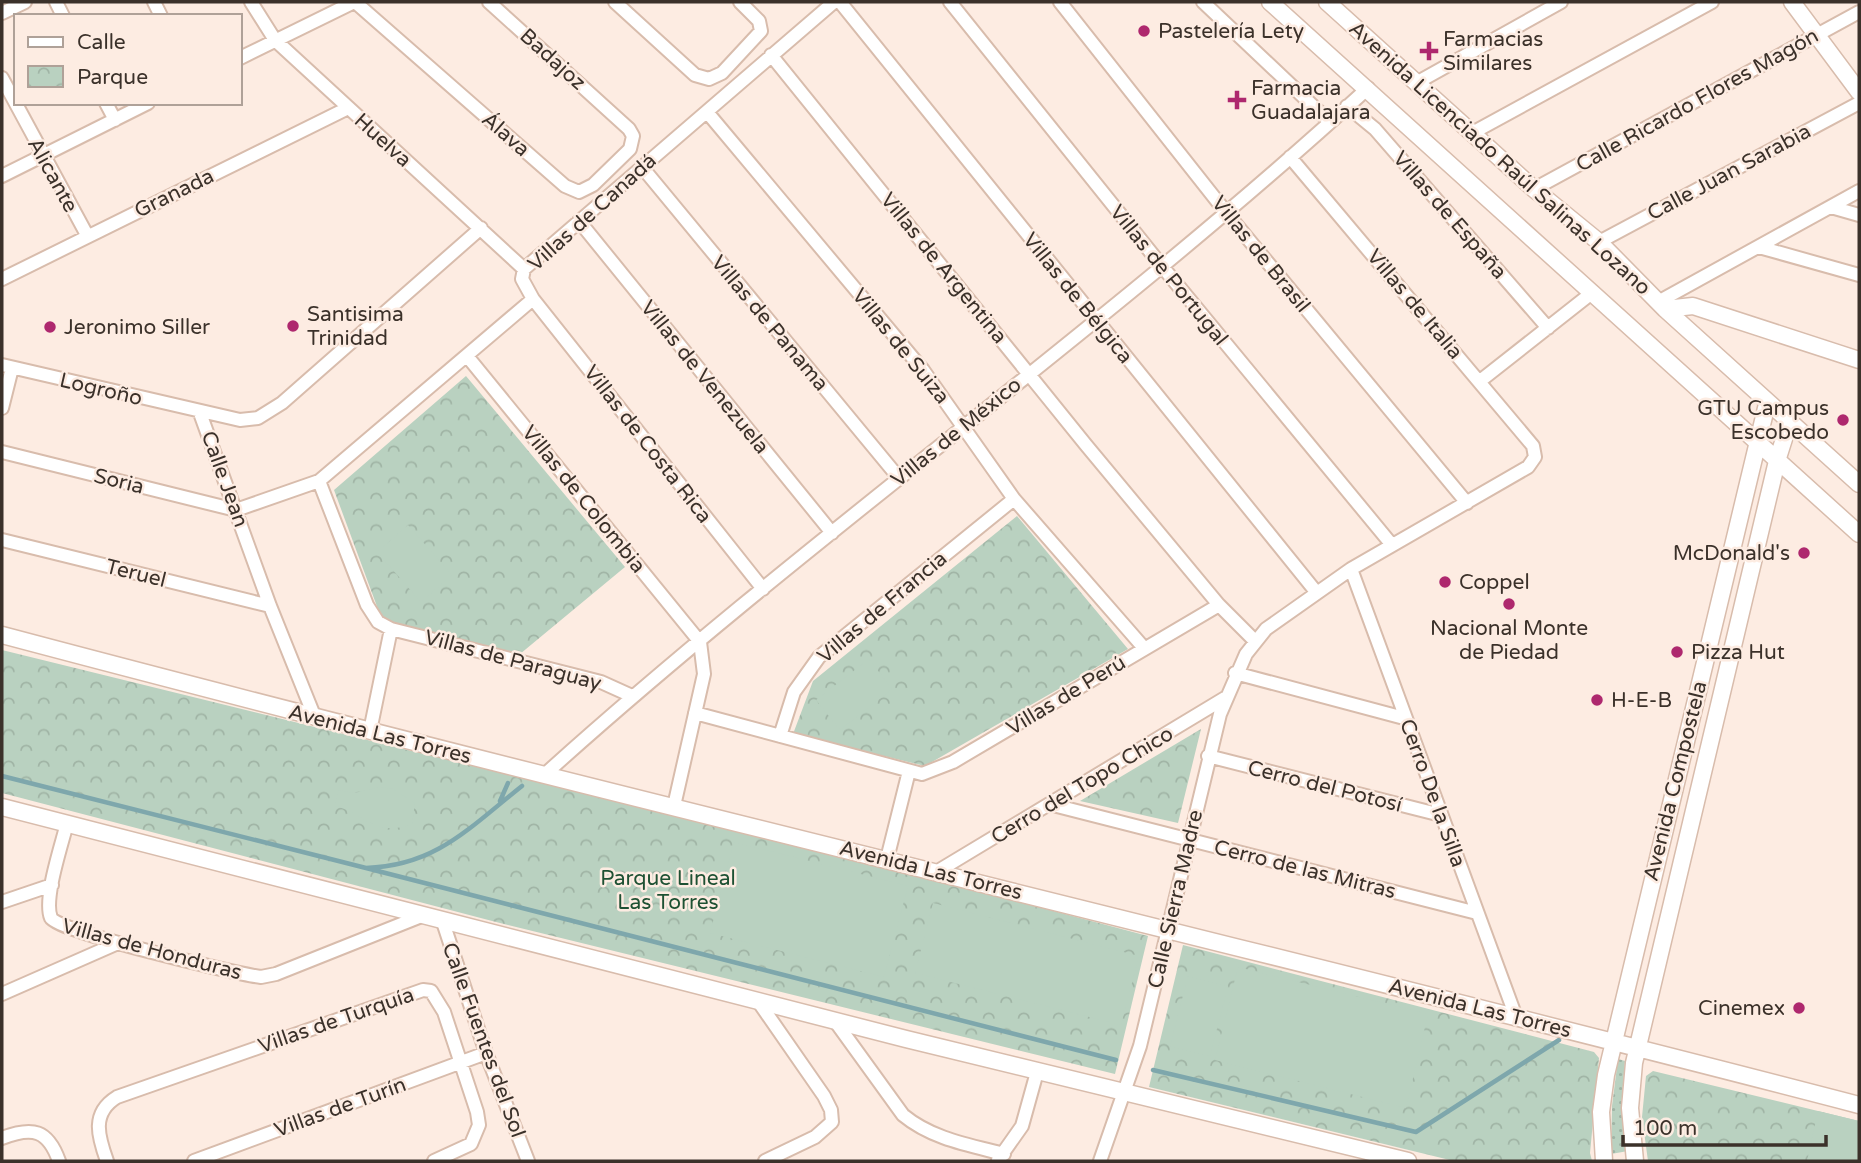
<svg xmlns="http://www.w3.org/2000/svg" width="1861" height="1163" font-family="'Varela Round',sans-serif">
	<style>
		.park { fill: url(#park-crowns) }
		.garden { fill: url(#garden-dots) }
		.pitch { fill: #b9d1c0 }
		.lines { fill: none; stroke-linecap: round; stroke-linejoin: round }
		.stream { stroke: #7ea7ac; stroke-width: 4.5 }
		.street-casing { stroke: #d8bcac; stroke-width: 16 }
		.secondary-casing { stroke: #d8bcac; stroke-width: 19 }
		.street { stroke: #fff; stroke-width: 12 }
		.secondary { stroke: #fff; stroke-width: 16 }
		.poi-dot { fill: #ae286e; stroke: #fdece2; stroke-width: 2.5 }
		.labels { text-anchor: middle; stroke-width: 5; stroke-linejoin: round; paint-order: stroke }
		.poi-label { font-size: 21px; fill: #3b312a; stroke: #fdece2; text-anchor: start }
		.street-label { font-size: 21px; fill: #3b312a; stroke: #fdece2 }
		.park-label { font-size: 21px; fill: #1e5133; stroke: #fdece2 }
	</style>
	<defs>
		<pattern id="park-crowns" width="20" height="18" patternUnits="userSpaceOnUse" patternTransform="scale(1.75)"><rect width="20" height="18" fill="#b9d1c0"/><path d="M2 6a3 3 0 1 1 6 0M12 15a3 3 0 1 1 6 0" fill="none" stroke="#a0b4a5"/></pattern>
		<pattern id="garden-dots" width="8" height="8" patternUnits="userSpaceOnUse" patternTransform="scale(1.75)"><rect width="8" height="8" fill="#b9d1c0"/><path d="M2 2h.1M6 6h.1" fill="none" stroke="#a0b4a5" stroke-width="1.8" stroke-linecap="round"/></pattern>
	</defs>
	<rect width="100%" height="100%" fill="#fdece2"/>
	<path class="park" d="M 466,376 L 625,567 L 520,654 L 382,620 L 334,490 Z
		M 1017,516 L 1128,649 L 925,766 L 793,734 L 813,681 Z
		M 2,650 L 948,883 L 1148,936 L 1115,1074 L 496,922 L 2,793 Z
		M 1201,729 L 1178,823 L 1080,801 Z
		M 1183,945 L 1594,1052 L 1599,1058 L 1590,1153 L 1592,1161 L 1454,1161 L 1149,1087 Z
		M 1653,1071 L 1859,1121 L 1859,1161 L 1648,1161 L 1642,1117 L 1646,1076 Z"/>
	<path class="garden" d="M 1618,1059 L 1625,1061 L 1621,1108 L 1628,1151 L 1611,1154 L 1612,1106 Z"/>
	<path class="pitch" d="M 408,525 L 452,575 L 421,602 L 377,552 Z
		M 869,659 L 892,689 L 840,730 L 816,700 Z
		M 380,787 L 393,789 L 415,803 L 412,824 C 375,838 364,813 335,806 L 339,790 L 354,793 Z
		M 734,842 L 908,886 L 884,977 L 710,933 Z
		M 933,903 L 1139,956 L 1121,1025 L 915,973 Z
		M 1238,967 L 1428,1014 L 1406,1108 L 1215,1060 Z
		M 1188,976 L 1228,986 L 1210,1056 L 1170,1046 Z
		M 1818,1111 L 1859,1121 L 1859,1161 L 1807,1161 Z"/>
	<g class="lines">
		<path class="stream" d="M 2,776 L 366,868 C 436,866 470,827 522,786
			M 500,801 L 508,783
			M 366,868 L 1116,1060
			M 1153,1070 L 1416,1132 L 1559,1040"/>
		<defs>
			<path id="street" d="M 56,2 L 63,16
				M 154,2 L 161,16
				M 251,2 L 275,40 L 524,269
				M 355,2 L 565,186 L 579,192 L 593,185 L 630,149 L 633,136 L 629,129 L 489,2
				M 615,2 L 695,75 L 709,79 L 722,73 L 761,31 L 759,21 L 740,2
				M 840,2 L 1317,593
				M 950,2 L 1161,265 L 1392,545
				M 1060,2 L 1225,211 L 1467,503
				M 1203,2 L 1330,122
				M 2,13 L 25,2
				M 771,55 L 1086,445 L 1219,605 L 1254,640
				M 240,58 L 354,2
				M 2,78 L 87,235
				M 1418,82 L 1561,2
				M 106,103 L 115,120
				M 1347,106 L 1375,129 L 1548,328
				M 707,112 L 923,370 L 1014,499 L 1144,648
				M 1474,132 L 1712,2
				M 642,167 L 899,478
				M 2,176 L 148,103
				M 1534,189 L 1859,12
				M 1831,207 L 1859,215
				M 579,221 L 832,533
				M 1599,242 L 1859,103
				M 1759,247 L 1859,275
				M 2,279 L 348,108
				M 1658,302 L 1859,191
				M 467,356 L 700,642 L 704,674 L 674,806
				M 2,365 L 240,420 L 258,418 L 282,403 L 481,228
				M 1480,381 L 1593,292
				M 2,408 L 12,368
				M 200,413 L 270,606 L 315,718
				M 2,452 L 236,510 L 319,481 L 533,299
				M 319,481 L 367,605 L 378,622 L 391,629 L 601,682 L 632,696
				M 2,540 L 270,606
				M 1351,569 L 1516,1017
				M 763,589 L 533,299 L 522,279 L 524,269 L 834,2
				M 1235,673 L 1404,718
				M 695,713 L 922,774 L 953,762 L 1219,605
				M 370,731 L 391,629
				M 780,736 L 794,692 L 819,657 L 1014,499
				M 1208,756 L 1441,815
				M 543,776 C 809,536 1104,330 1368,88
				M 1053,805 L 1477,913
				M 67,823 C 62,844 43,899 51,918 C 57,931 236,974 261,977 L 276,974 L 424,915
				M 887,859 L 909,771
				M 938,871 L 1225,698
				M 2,902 L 52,885
				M 442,919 L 486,1053 L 528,1161
				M 2,994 L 118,943
				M 758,1001 L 824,1096 L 831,1110 L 832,1122 L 815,1137 L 765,1161
				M 835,1021 L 903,1115 C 932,1139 969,1145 1004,1154
				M 2,1138 C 33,1126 48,1130 59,1161
				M 998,1160 L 1022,1126 L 1037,1072
				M 107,1161 C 98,1136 91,1113 117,1097 L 423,990 L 431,991 L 444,1012 L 477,1112 L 479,1125 L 471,1144 L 434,1161
				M 194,1161 L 486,1053
				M 1100,1161 L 1140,1046 L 1220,714 L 1246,654 L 1266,629 L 1351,569 L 1528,467 L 1535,457 L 1533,446 L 1290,157"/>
			<path id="secondary" d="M 1270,2 L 1859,534
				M 1327,2 L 1534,189 L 1599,242 L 1665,309 L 1859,484
				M 1792,2 L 1859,92
				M 1665,309 L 1693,306 L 1859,360
				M 2,635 C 619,799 1241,944 1859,1105
				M 2,807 L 906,1039 L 1408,1161
				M 1604,1161 L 1601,1112 L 1606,1075 L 1767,404
				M 1635,1161 L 1630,1108 L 1634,1063 L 1777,461 L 1789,423"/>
		</defs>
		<use href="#street" class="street-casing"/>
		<use href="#secondary" class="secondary-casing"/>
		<use href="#street" class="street"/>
		<use href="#secondary" class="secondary"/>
	</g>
	<g class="poi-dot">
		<circle cx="1144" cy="31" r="7"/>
		<path d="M1425.5 40.5h7v7h7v7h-7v7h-7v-7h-7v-7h7z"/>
		<path d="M1233.5 89.5h7v7h7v7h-7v7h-7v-7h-7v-7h7z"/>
		<circle cx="293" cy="326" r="7"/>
		<circle cx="50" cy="327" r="7"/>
		<circle cx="1843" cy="420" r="7"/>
		<circle cx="1804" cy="553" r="7"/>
		<circle cx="1445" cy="582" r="7"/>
		<circle cx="1509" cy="604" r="7"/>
		<circle cx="1677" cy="652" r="7"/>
		<circle cx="1597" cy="700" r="7"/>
		<circle cx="1799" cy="1008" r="7"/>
	</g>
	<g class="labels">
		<g class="poi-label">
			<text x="1158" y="38">Pastelería Lety</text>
			<text x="1443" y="46">Farmacias<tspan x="1443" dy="24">Similares</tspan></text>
			<text x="1251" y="95">Farmacia<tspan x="1251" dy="24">Guadalajara</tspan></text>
			<text x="307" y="321">Santisima<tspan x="307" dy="24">Trinidad</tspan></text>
			<text x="64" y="334">Jeronimo Siller</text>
			<text x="1829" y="415" text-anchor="end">GTU Campus<tspan x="1829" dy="24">Escobedo</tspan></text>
			<text x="1790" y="560" text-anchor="end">McDonald's</text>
			<text x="1459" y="589">Coppel</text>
			<text x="1509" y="635" text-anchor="middle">Nacional Monte<tspan x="1509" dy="24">de Piedad</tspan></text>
			<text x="1691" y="659">Pizza Hut</text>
			<text x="1611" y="707">H-E-B</text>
			<text x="1785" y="1015" text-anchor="end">Cinemex</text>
		</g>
		<g class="street-label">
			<text transform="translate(553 59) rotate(42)" y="7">Badajoz</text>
			<text transform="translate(1697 100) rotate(-29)" y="7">Calle Ricardo Flores Magón</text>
			<text transform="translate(506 134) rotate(41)" y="7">Álava</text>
			<text transform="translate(383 140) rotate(42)" y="7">Huelva</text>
			<text transform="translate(1500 158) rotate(42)" y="7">Avenida Licenciado Raúl Salinas Lozano</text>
			<text transform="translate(1729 172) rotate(-28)" y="7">Calle Juan Sarabia</text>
			<text transform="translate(53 175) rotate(61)" y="7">Alicante</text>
			<text transform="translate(174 193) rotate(-26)" y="7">Granada</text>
			<text transform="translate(592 212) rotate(-42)" y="7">Villas de Canadá</text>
			<text transform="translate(1450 215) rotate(49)" y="7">Villas de España</text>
			<text transform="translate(1261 254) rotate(51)" y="7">Villas de Brasil</text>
			<text transform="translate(944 268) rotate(51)" y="7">Villas de Argentina</text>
			<text transform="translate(1169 275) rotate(51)" y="7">Villas de Portugal</text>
			<text transform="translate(1078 298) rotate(51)" y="7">Villas de Bélgica</text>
			<text transform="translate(1415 304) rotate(50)" y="7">Villas de Italia</text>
			<text transform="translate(770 323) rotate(50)" y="7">Villas de Panama</text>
			<text transform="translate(901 346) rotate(51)" y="7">Villas de Suiza</text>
			<text transform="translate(705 377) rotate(51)" y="7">Villas de Venezuela</text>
			<text transform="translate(101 389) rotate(13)" y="7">Logroño</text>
			<text transform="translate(956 432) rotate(-39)" y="7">Villas de México</text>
			<text transform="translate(648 444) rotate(52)" y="7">Villas de Costa Rica</text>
			<text transform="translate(225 479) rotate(70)" y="7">Calle Jean</text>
			<text transform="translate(119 481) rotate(14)" y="7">Soria</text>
			<text transform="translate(584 499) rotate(51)" y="7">Villas de Colombia</text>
			<text transform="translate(136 573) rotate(14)" y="7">Teruel</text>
			<text transform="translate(882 607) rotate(-40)" y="7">Villas de Francia</text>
			<text transform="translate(513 660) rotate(15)" y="7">Villas de Paraguay</text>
			<text transform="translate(1066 695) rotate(-31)" y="7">Villas de Perú</text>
			<text transform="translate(380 734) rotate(14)" y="7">Avenida Las Torres</text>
			<text transform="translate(1675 781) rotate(-76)" y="7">Avenida Compostela</text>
			<text transform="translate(1082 785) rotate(-31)" y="7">Cerro del Topo Chico</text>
			<text transform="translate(1325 786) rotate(14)" y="7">Cerro del Potosí</text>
			<text transform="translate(1433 793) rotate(70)" y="7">Cerro De la Silla</text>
			<text transform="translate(1305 869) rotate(14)" y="7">Cerro de las Mitras</text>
			<text transform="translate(931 870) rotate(14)" y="7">Avenida Las Torres</text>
			<text transform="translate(1175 899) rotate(-77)" y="7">Calle Sierra Madre</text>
			<text transform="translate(152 949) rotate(15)" y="7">Villas de Honduras</text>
			<text transform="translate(1480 1008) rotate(14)" y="7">Avenida Las Torres</text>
			<text transform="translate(336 1020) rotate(-19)" y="7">Villas de Turquía</text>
			<text transform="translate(484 1040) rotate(70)" y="7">Calle Fuentes del Sol</text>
			<text transform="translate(340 1107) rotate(-20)" y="7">Villas de Turín</text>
		</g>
		<g class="park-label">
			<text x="668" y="885">Parque Lineal<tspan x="668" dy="24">Las Torres</tspan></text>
		</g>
	</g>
	<rect width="1861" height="1163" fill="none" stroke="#3b312a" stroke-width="7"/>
	<rect x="14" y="14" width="228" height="91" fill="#fdece2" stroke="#afa198" stroke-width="2"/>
	<rect x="28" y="37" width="35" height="10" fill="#ffffff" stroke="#afa198" stroke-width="2"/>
	<text x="77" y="49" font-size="21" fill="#3b312a">Calle</text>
	<rect x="28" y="66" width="35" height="21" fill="url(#park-crowns)" stroke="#afa198" stroke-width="2"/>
	<text x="77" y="84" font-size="21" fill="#3b312a">Parque</text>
	<path d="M1623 1135v10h203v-10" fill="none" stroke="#3b312a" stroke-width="3.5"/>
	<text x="1633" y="1135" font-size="21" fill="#3b312a" stroke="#fdece2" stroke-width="5" paint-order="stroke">100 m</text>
</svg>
